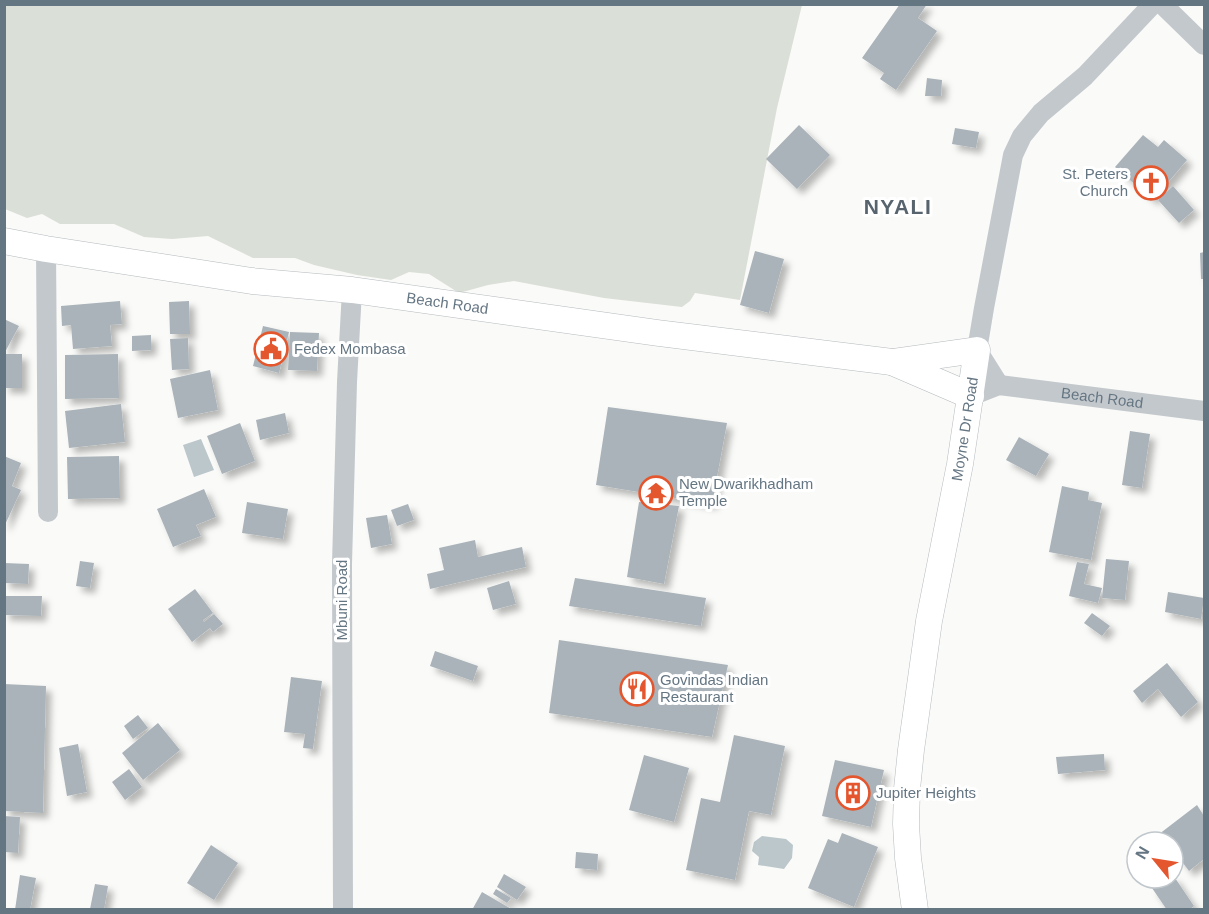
<svg xmlns="http://www.w3.org/2000/svg" width="1209" height="914" font-family="Helvetica,sans-serif">
	<style>
		.green { fill: #dadfd7 }
		.water { fill: #bbc7cb }
		.building { fill: #aab3b9; filter: url(#shadow) }
		.lines { fill: none; stroke-linecap: round; stroke-linejoin: round }
		.major-casing { stroke: #b5babe; stroke-width: 27 }
		.minor { stroke: #c3c8cc; stroke-width: 20 }
		.major { stroke: #fff; stroke-width: 26 }
		.labels { text-anchor: middle; stroke-width: 6; stroke-linejoin: round; paint-order: stroke }
		.poi-label { font-size: 15px; fill: #657683; stroke: #fff; text-anchor: start }
		.street-label { font-size: 15px; fill: #657683; stroke: #fff }
		.district-label { font-size: 21px; font-weight: bold; letter-spacing: 1.5px; fill: #57646e; stroke: #fff }
	</style>
	<defs>
		<filter id="shadow"><feDropShadow dx="5.5" dy="5.5" stdDeviation="3" flood-color="#0004"/></filter>
	</defs>
	<rect width="100%" height="100%" fill="#fafaf8"/>
	<path class="green" d="M 4,5 L 802,5 L 777,108 L 740,300 L 695,293 L 690,301 L 682,307 L 604,298 L 514,281 L 488,285 L 459,293 L 429,274 L 409,272 L 391,280 L 357,275 L 314,265 L 295,258 L 253,258 L 208,236 L 172,239 L 144,237 L 114,224 L 60,224 L 42,214 L 27,218 L 5,209 Z"/>
	<path class="water" d="M 201,439 L 214,470 L 194,477 L 183,445 Z
		M 762,836 L 786,839 L 793,845 L 792,858 L 784,869 L 758,865 L 759,857 L 752,851 L 754,842 Z"/>
	<path class="building" d="M 900,4 L 927,4 L 918,18 L 937,31 L 896,90 L 880,79 L 884,73 L 862,58 Z
		M 927,78 L 942,80 L 941,96 L 925,96 Z
		M 799,125 L 830,155 L 797,189 L 766,159 Z
		M 955,128 L 979,132 L 976,148 L 952,144 Z
		M 1143,135 L 1158,147 L 1164,140 L 1187,160 L 1153,200 L 1115,167 Z
		M 1173,186 L 1194,210 L 1179,223 L 1158,200 Z
		M 755,251 L 784,259 L 769,313 L 740,305 Z
		M 1204,252 L 1204,279 L 1201,279 L 1200,253 Z
		M 120,301 L 122,324 L 110,325 L 112,346 L 73,349 L 71,325 L 62,326 L 61,306 Z
		M 189,301 L 190,334 L 170,334 L 169,302 Z
		M 4,319 L 19,326 L 4,354 Z
		M 263,326 L 289,332 L 279,373 L 253,366 Z
		M 290,332 L 319,333 L 317,371 L 288,370 Z
		M 151,335 L 151,350 L 132,351 L 132,336 Z
		M 188,338 L 189,369 L 172,370 L 170,339 Z
		M 4,354 L 22,354 L 22,388 L 4,388 Z
		M 118,354 L 119,398 L 65,399 L 65,355 Z
		M 210,370 L 218,410 L 178,418 L 170,379 Z
		M 121,404 L 125,442 L 69,448 L 65,411 Z
		M 608,407 L 727,423 L 712,504 L 596,485 Z
		M 285,413 L 289,433 L 260,440 L 256,420 Z
		M 240,423 L 255,461 L 222,474 L 207,436 Z
		M 1130,431 L 1150,434 L 1142,488 L 1122,485 Z
		M 1019,437 L 1049,454 L 1036,476 L 1006,460 Z
		M 4,456 L 21,463 L 12,486 L 21,490 L 4,527 Z
		M 119,456 L 120,498 L 68,499 L 67,457 Z
		M 1062,486 L 1089,492 L 1088,500 L 1102,503 L 1091,560 L 1049,552 Z
		M 204,489 L 216,517 L 196,525 L 201,536 L 173,547 L 157,509 Z
		M 247,502 L 288,509 L 283,539 L 242,533 Z
		M 639,502 L 679,506 L 664,584 L 627,577 Z
		M 408,504 L 414,520 L 397,526 L 391,510 Z
		M 387,515 L 392,544 L 371,548 L 366,518 Z
		M 475,540 L 478,557 L 522,547 L 526,567 L 430,589 L 427,574 L 444,570 L 439,548 Z
		M 1106,559 L 1129,561 L 1125,600 L 1102,598 Z
		M 80,561 L 94,563 L 90,588 L 76,586 Z
		M 1077,562 L 1089,564 L 1084,584 L 1102,588 L 1098,603 L 1069,596 Z
		M 4,563 L 29,564 L 28,584 L 4,583 Z
		M 575,578 L 706,598 L 701,626 L 569,606 Z
		M 509,581 L 516,604 L 493,610 L 487,588 Z
		M 195,589 L 213,613 L 203,620 L 204,622 L 214,614 L 223,624 L 213,632 L 210,628 L 192,642 L 168,609 Z
		M 1168,592 L 1204,598 L 1201,619 L 1165,612 Z
		M 4,596 L 42,596 L 41,616 L 4,615 Z
		M 1092,613 L 1110,626 L 1102,636 L 1084,623 Z
		M 559,640 L 728,665 L 712,737 L 549,713 Z
		M 435,651 L 478,666 L 473,681 L 430,666 Z
		M 1167,663 L 1198,702 L 1181,717 L 1158,689 L 1142,703 L 1133,691 Z
		M 291,677 L 322,681 L 313,749 L 303,748 L 305,734 L 284,732 Z
		M 4,684 L 46,686 L 43,813 L 4,811 Z
		M 138,715 L 148,728 L 133,739 L 124,726 Z
		M 158,723 L 180,750 L 143,780 L 122,753 Z
		M 734,735 L 785,746 L 771,815 L 749,811 L 735,880 L 686,870 L 701,798 L 720,802 Z
		M 78,744 L 87,792 L 67,796 L 59,748 Z
		M 1104,754 L 1105,770 L 1058,774 L 1056,757 Z
		M 644,755 L 689,768 L 674,822 L 629,810 Z
		M 835,760 L 884,770 L 871,827 L 822,816 Z
		M 129,769 L 142,787 L 125,800 L 112,782 Z
		M 1197,805 L 1204,816 L 1204,841 L 1203,841 L 1204,843 L 1204,859 L 1189,871 L 1174,851 L 1173,852 L 1173,842 L 1157,842 L 1154,838 Z
		M 4,816 L 20,817 L 18,853 L 4,852 Z
		M 842,833 L 878,847 L 854,907 L 808,888 L 828,839 L 838,843 Z
		M 211,845 L 238,863 L 214,900 L 187,883 Z
		M 576,852 L 598,854 L 597,870 L 575,868 Z
		M 504,874 L 526,887 L 517,900 L 497,887 Z
		M 20,875 L 36,878 L 30,910 L 15,910 Z
		M 1173,875 L 1194,906 L 1189,910 L 1167,910 L 1152,888 L 1168,878 L 1173,878 Z
		M 95,884 L 108,886 L 104,910 L 90,909 Z
		M 496,889 L 511,898 L 507,903 L 493,894 Z
		M 482,892 L 513,910 L 472,910 Z"/>
	<g class="lines">
		<defs>
			<g id="major">
				<path id="s2" d="M 4,241 L 46,249 L 252,281 L 352,290 L 658,333 L 892,362 L 977,350 L 960,464 L 929,621 L 911,750 L 907,789 L 906,824 L 908,858 L 915,910"/>
				<path d="M 892,362 L 971,396"/>
			</g>
		</defs>
		<use href="#major" class="major-casing"/>
		<g class="minor">
			<path d="M 1162,4 L 1204,45"/>
			<path d="M 46,249 L 48,512"/>
			<path d="M 999,385 L 977,350 L 984,308 L 1013,155 L 1022,136 L 1041,113 L 1085,76 L 1153,4"/>
			<path id="s1" d="M 971,396 L 999,385 L 1204,411"/>
			<path d="M 343,910 L 342,564 L 347,382 L 352,290"/>
		</g>
		<use href="#major" class="major"/>
	</g>
	<defs>
		<symbol id="church-ring" viewBox="-11 -11 22 22"><circle r="9.5" fill="#fff" stroke="#e4572e" stroke-width="1.5"/><path d="M-1.2-6h2.4v3.5h3.3v2.4h-3.3V6h-2.4V-.1h-3.3v-2.4h3.3Z" fill="#e4572e"/></symbol>
		<symbol id="civic-ring" viewBox="-11 -11 22 22"><circle r="9.5" fill="#fff" stroke="#e4572e" stroke-width="1.5"/><path d="M-.6-6.5H3V-4.5H.6V-3L4-1V1h2V6H-6V1h2V-1L-.6-3ZM-1.2 2.5V6h2.4V2.5Z" fill="#e4572e"/></symbol>
		<symbol id="temple-ring" viewBox="-11 -11 22 22"><circle r="9.5" fill="#fff" stroke="#e4572e" stroke-width="1.5"/><path d="M0-6L5-2H3V0L6.5 2.5H4V6H1.5V3h-3V6H-4V2.5H-6.5L-3 0V-2H-5Z" fill="#e4572e"/></symbol>
		<symbol id="restaurant-ring" viewBox="-11 -11 22 22"><circle r="9.5" fill="#fff" stroke="#e4572e" stroke-width="1.5"/><path d="M-5-6h1v4h1v-4h1v4h1v-4h1v5L-1.5 .5V6h-2V.5L-5-1ZM5-6V6H3V1.5H1.5Q1.5-4 5-6Z" fill="#e4572e"/></symbol>
		<symbol id="building-ring" viewBox="-11 -11 22 22"><circle r="9.5" fill="#fff" stroke="#e4572e" stroke-width="1.5"/><path d="M-4-6H4V6H1V3H-1V6H-4ZM-2.5-4.3h1.7v1.8h-1.7ZM.8-4.3h1.7v1.8H.8ZM-2.5-1h1.7V.8h-1.7ZM.8-1h1.7V.8H.8Z" fill="#e4572e"/></symbol>
	</defs>
	<g fill-rule="evenodd">
		<use href="#church-ring" x="1132" y="164" width="38" height="38"/>
		<use href="#civic-ring" x="252" y="330" width="38" height="38"/>
		<use href="#temple-ring" x="637" y="474" width="38" height="38"/>
		<use href="#restaurant-ring" x="618" y="670" width="38" height="38"/>
		<use href="#building-ring" x="834" y="774" width="38" height="38"/>
	</g>
	<g class="labels">
		<g class="poi-label">
			<text x="1128" y="179" text-anchor="end">St. Peters<tspan x="1128" dy="17">Church</tspan></text>
			<text x="294" y="354">Fedex Mombasa</text>
			<text x="679" y="489">New Dwarikhadham<tspan x="679" dy="17">Temple</tspan></text>
			<text x="660" y="685">Govindas Indian<tspan x="660" dy="17">Restaurant</tspan></text>
			<text x="876" y="798">Jupiter Heights</text>
		</g>
		<g class="street-label">
			<text dy="5" stroke="none"><textPath href="#s2" startOffset="448">Beach Road</textPath></text>
			<text dy="5" stroke="none"><textPath href="#s1" startOffset="134">Beach Road</textPath></text>
			<text transform="translate(965 429) rotate(-81)" y="5">Moyne Dr Road</text>
			<text transform="translate(342 600) rotate(-90)" y="5">Mbuni Road</text>
		</g>
		<g class="district-label">
			<text x="898" y="214">NYALI</text>
		</g>
	</g>
	<rect width="1209" height="914" fill="none" stroke="#657683" stroke-width="12"/>
	<g transform="translate(1155 860) rotate(300)"><circle r="28" fill="#ffffff" stroke="#c1c8cd" stroke-width="1.5"/>
	<path d="M0-4.5L10 22L0 15L-10 22Z" fill="#e4572e"/>
	<text y="-9" font-size="16" font-weight="bold" text-anchor="middle" fill="#657683">N</text>
	</g>
</svg>
